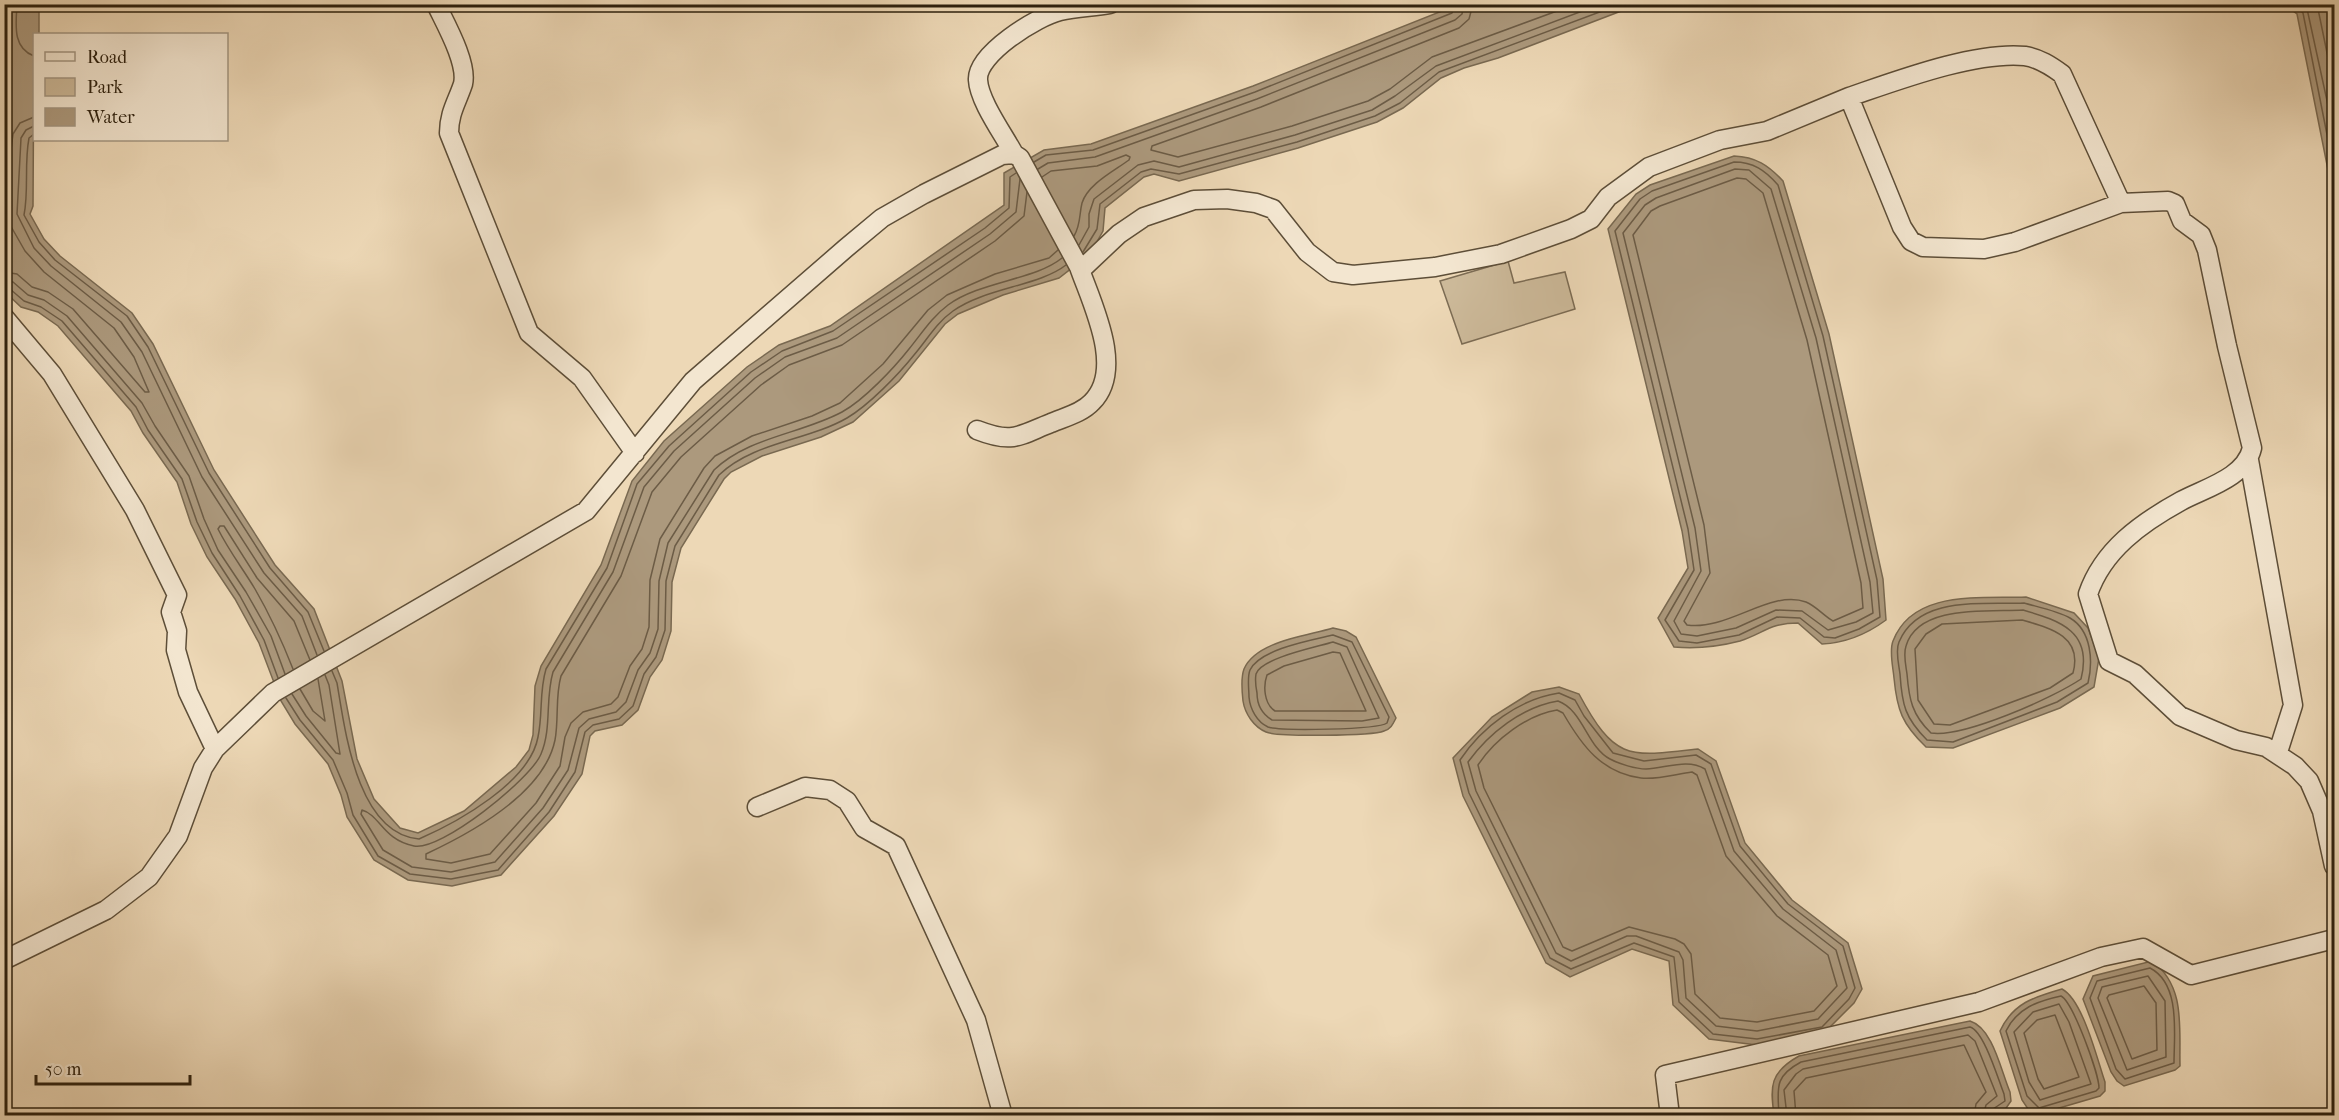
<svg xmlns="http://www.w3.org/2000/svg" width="2339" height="1120" font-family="'IM FELL French Canon',serif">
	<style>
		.green { fill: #ccb999; stroke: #7c6c54; stroke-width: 1.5 }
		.water { fill: #ac997d; stroke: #796951; stroke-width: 1.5 }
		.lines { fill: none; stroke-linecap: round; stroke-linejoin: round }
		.shore { stroke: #6c5c46; stroke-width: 1.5 }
		.street-casing { stroke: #5d4e38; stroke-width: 21 }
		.street { stroke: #f3e6d0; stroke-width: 18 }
	</style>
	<rect width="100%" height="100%" fill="#edd8b6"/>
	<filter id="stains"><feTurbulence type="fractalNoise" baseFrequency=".00333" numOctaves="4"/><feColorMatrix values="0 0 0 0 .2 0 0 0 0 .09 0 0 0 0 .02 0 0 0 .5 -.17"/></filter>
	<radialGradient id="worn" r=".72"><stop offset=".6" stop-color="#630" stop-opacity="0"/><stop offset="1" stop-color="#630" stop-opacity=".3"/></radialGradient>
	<path class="green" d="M 1508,261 L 1514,283 L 1565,272 L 1575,309 L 1462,344 L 1440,281 Z"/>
	<path class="water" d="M 5,5 L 39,5 L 39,34 L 34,34 L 33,206 L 30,214 L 44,239 L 60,256 L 132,313 L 153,344 L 214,470 L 275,565 L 314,609 L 342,681 L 357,759 L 374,799 L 400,828 L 418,833 L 464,811 L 516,767 L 529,750 L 533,735 L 535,686 L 541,666 L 601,565 L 632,481 L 664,441 L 747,367 L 779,345 L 830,326 L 1004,205 L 1004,173 L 1044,150 L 1091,144 L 1253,86 L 1457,5 L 1637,5 L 1498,58 L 1464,68 L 1441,78 L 1403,108 L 1377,122 L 1298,148 L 1179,181 L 1154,174 L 1144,177 L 1105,208 L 1103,231 L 1090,254 L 1059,278 L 1003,295 L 958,314 L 945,324 L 899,381 L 853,422 L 821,437 L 762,456 L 731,472 L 724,479 L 681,548 L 672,582 L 671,631 L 662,660 L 650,677 L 638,710 L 622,725 L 595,731 L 590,736 L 582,774 L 554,816 L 501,875 L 452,886 L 408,880 L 374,860 L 347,817 L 341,795 L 328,764 L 295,724 L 281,701 L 259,643 L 235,599 L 207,557 L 191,524 L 177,482 L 143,433 L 131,411 L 58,326 L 38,312 L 21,307 L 5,292 Z
		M 2285,5 L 2334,5 L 2334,200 L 2297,14 Z
		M 1734,156 C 1756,157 1768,165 1783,181 L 1829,334 L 1883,579 L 1886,620 C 1867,634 1845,643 1822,644 L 1798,623 C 1770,623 1764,633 1740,641 C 1717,647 1696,649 1674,647 L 1658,618 L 1688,568 L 1682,531 L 1608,229 L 1636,194 L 1650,185 Z
		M 2026,597 L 2074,613 L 2088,628 L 2099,658 L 2094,687 L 2060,708 L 1953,748 L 1926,747 C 1902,724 1897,710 1894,678 C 1893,667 1889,651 1893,641 C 1913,589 1981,599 2026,597 Z
		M 1333,628 L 1346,631 L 1356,637 L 1396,718 C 1393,724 1391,729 1384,731 C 1372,736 1277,737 1266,732 C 1254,727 1245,714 1243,701 C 1242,692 1241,677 1244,669 C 1256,641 1307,636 1333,628 Z
		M 1559,687 L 1579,694 C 1615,761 1628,757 1698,749 L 1716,761 L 1745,843 L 1792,900 L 1848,943 L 1862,989 L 1854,1003 L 1825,1032 L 1757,1045 L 1709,1039 L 1673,1005 L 1669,961 L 1632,949 L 1570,977 L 1546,963 L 1463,796 L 1453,758 L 1492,717 L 1532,692 Z
		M 2152,961 C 2186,986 2179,1028 2180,1066 L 2175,1070 L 2124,1086 L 2117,1081 L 2111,1072 L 2083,999 L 2093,976 Z
		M 2062,989 C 2083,1000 2097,1059 2105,1082 L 2105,1091 L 2100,1096 L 2039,1114 L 2028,1109 L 2022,1100 L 2000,1031 C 2013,1003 2034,997 2062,989 Z
		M 1970,1021 C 1993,1028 2001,1071 2010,1092 L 2011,1101 L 2004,1111 L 1985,1116 L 1774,1115 C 1770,1086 1770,1072 1799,1056 Z"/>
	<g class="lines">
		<path class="shore" d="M 17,4 C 16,24 12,48 34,56
			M 1473,4 L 1469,19 L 1459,28 L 1261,107 L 1152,146 L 1151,150 L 1178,157 L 1292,126 L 1368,101 L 1390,89 L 1432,57 L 1576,4
			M 2294,4 L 2303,13 L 2334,170
			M 2306,4 L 2334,133
			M 2317,4 L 2334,87
			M 34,126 L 26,130 L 21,138 L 17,214 L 34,248 L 51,266 L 121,322 L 142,352 L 202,477 L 264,573 L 302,616 L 317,655
			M 34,134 L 29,138 C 24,164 29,190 24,215 L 39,242 L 55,260 L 127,316 L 148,347 L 209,473 L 270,568 L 308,612 L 324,651
			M 1034,162 L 1046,155 L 1093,150 L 1255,92 L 1452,13 L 1456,4
			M 1734,162 C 1753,162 1765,170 1778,185 L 1823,336 L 1877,580 L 1880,617 L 1859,629 L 1835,638 L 1824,637 L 1800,618 L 1777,617 L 1739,635 L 1697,643 L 1679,641 L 1665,620 L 1694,570 L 1688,529 L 1615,231 L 1640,199 L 1652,191 Z
			M 1038,169 L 1048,163 L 1095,157 L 1257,99 L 1455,20 L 1462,14 L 1464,4
			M 1735,169 L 1749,170 L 1771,189 L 1816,338 L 1870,582 L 1873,613 L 1856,622 L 1828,630 L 1802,611 L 1776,610 L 1736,628 L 1697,636 L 1681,634 L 1674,621 L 1701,571 L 1695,528 L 1623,233 L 1645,205 L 1656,198 Z
			M 1042,177 L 1051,171 L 1097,166 L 1126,155 L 1130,157 L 1129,160 C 1114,171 1088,184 1082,203 C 1079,215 1081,224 1074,236
			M 1737,178 L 1746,179 L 1763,193 L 1807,340 L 1861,583 L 1863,608 L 1833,621 C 1824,616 1816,606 1806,602 C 1770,589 1728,631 1687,625 L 1684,621 L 1710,573 L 1704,525 L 1633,235 L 1651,211 L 1660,206 Z
			M 1020,179 L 1016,212 L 990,234 L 837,338 L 785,357 L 755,378 L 674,451 L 644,487 L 613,572 L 553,672 C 545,699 552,728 541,754 C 531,779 440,852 414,846 C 383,840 380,815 362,810 L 361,814 L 383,850 L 412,867 L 451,872 L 495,862 L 543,808 L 568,770 L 579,728 L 589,719 L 616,712 L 626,702 L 638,670 L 650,653 L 658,629 L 659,581 L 668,543 L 714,470 C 748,437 801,434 842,412 C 864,400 894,368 909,349 C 922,333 932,317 948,305 C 981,281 1035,280 1062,258
			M 1027,192 L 1024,216 L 995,241 L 842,345 L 789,365 L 761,385 L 681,457 L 652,492 L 621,576 L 561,676 C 555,697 559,719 555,740 C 544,794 471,833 426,854 L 426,859 L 451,863 L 490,854 L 536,803 L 560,766 L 565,737 L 571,723 L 583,712 L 611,704 L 618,697 L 630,666 L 642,649 L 649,627 L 650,580 L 660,539 L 704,468 L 715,456 L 752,436 L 812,416 L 840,403 L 883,364 L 928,310 L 947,295 L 995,274 L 1049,258 L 1058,250
			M 1079,245 L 1089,227 L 1089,214 L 1094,199 L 1138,165 L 1154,161 L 1179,167 L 1295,135 L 1372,110 L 1395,96 L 1436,66 L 1601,4
			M 1083,252 L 1097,229 L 1100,204 L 1141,172 L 1151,169 L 1179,174 L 1297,142 L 1375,116 L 1400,103 L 1439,72 L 1621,4
			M 4,272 L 17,274 L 32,287 L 48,292 L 73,309 L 145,392 L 149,392 L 134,357 L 114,328 L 44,272 L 25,251 L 9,223 L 10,157 L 13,134 L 20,123 L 34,117
			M 4,281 L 13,282 L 28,295 L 44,300 L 67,316 L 142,403 L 155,426 L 189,476 L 204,519 L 218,550 L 246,592 L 271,636 L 285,674
			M 4,288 L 10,289 L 24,301 L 41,307 L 62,321 L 136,407 L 148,430 L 182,479 L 197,522 L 212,553 L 240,596 L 264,640 L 278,678
			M 2024,603 C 2038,607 2058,611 2070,618 C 2092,631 2093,662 2088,683 L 2057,702 L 1953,742 L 1927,740 C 1905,718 1902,705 1900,674 C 1899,665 1895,651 1899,642 C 1919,595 1983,605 2024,603 Z
			M 2023,610 C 2061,621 2093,632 2081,679 C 2053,698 1963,738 1931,733 C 1912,715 1909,699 1907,674 C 1906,666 1903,655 1906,646 C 1918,604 1989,612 2023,610 Z
			M 2022,620 C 2050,628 2083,636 2073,673 L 2050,688 L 1950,725 L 1934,724 L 1918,700 L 1915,649 L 1926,634 L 1942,624 Z
			M 1333,635 L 1352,642 L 1389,717 L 1387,723 C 1377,730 1280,731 1268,727 C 1257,722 1250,709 1249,697 C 1249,689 1247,677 1250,670 C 1260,649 1312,640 1333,635 Z
			M 1333,642 L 1347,647 L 1379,718 L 1362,721 L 1272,720 C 1262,714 1257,706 1257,693 C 1256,688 1255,680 1256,674 C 1261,658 1317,647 1333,642 Z
			M 1333,652 L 1340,653 L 1366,711 L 1275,711 C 1264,704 1263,686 1267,675 L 1284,666 Z
			M 293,669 C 282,641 270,615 255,589 C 243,569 229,551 218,529 L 220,526 L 224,526 L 257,578 L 294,621 L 310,660
			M 332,671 L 337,683 C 345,730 357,834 419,839 C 458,822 530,782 538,737 C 543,714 539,692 546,669 L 607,568 L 637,484 L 669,446 L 751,372 L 782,351 L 833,331 L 985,228 L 1009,208 L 1010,177 L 1016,173
			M 300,689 L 313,711 L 325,721 L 318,679
			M 1559,693 L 1575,700 L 1584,716 L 1613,753 L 1644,761 L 1696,755 L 1711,764 L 1740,846 L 1788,904 L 1843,946 L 1855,988 L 1849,999 L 1822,1027 L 1757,1039 L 1713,1034 L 1679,1002 L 1674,957 L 1634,943 L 1571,969 L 1550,958 L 1469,793 L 1460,760 C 1482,727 1519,699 1559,693 Z
			M 292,694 L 306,716 L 336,753 L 340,754 L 329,685 L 325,675
			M 286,698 L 300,720 L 333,760 L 347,793 L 353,815 L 378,856 L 410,874 L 451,879 L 498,870 L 549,812 L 575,772 L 585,732 L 593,725 L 619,719 L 633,706 L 644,674 L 656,657 L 665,630 L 666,581 L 675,546 L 719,475 C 753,442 807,441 847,418 C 869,405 898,375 914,355 C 927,340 936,323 953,311 C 985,288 1039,286 1066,265
			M 1558,701 C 1583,710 1587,747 1610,759 C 1619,764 1636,769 1646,769 C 1666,768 1688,758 1705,769 L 1734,851 L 1783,909 L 1836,950 L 1847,988 L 1818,1019 L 1757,1031 L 1716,1026 L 1686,998 L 1683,960 L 1679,952 L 1636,936 L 1627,936 L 1571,961 L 1556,953 L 1476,791 L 1468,762 C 1489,733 1522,707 1558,701 Z
			M 1557,710 L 1563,713 C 1582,746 1602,773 1641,778 C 1657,780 1676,774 1692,772 L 1697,775 L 1726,856 L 1777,916 L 1828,955 L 1837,986 L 1814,1011 L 1757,1022 L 1720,1018 L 1695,994 L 1691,954 L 1684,944 L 1675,939 L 1629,927 L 1572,951 L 1563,947 L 1484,788 L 1478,765 C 1495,739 1527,715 1557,710 Z
			M 2150,968 C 2181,984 2174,1034 2174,1063 L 2125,1079 L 2116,1069 L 2090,998 L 2097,981 Z
			M 2148,976 L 2165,1001 L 2166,1057 L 2127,1070 L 2098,998 L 2102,987 Z
			M 2144,986 L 2156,1003 L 2157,1050 L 2132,1059 L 2107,998 L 2109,995 Z
			M 2061,996 C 2073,1002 2099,1074 2099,1088 L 2096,1091 L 2039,1108 L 2027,1096 L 2006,1031 C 2017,1008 2038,1001 2061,996 Z
			M 2059,1004 L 2069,1022 L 2091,1084 L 2040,1100 L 2029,1082 L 2014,1032 L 2033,1012 Z
			M 2055,1015 L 2079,1077 L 2044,1089 L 2038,1079 L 2024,1033 L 2037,1020 Z
			M 1779,1116 C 1778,1089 1773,1077 1801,1062 L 1970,1027 C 1984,1031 1998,1079 2004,1094 L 2005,1101 L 1993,1109 L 1991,1116
			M 1787,1116 L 1784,1090 L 1796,1074 L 1803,1069 L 1968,1035 L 1975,1041 L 1997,1096 L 1986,1105 L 1983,1116
			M 1796,1116 L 1794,1091 L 1806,1078 L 1964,1045 L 1986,1092 L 1976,1104 L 1974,1116"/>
		<defs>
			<path id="street" d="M 436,4 C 445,23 468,63 463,84 C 457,102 449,113 449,133 L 529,333 L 582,378 L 635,453
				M 1849,97 C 1896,81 1975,51 2025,56 C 2039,58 2051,66 2062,74 L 2121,203
				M 1014,154 C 1004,135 979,101 978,80 C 976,54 1038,16 1060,11 C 1076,7 1094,7 1110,4
				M 4,317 L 52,374 L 135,510 L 177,595 L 171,612 L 177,631 L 176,650 L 188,692 L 215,749
				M 977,430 C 1013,444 1018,436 1051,423 C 1065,417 1082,413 1092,402 C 1125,369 1092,304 1079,267
				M 2249,460 L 2293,705 L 2278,752
				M 757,807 L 805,787 L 830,790 L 847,801 L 864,828 L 896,846 L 976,1020 L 1003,1116
				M 4,960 L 106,910 L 149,877 L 178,836 L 203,768 L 215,749 L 273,693 L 586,511 L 693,381 L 846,248 L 882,218 L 924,194 L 1002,155 L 1014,154 L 1020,158 L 1079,267 L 1083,268 L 1119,234 L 1144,217 L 1194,200 L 1227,199 L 1256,203 L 1273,209 L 1307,252 L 1333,272 L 1353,275 L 1435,267 L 1501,254 L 1571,229 L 1591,219 L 1608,197 L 1649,167 L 1720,140 L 1767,131 L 1849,97 L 1902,227 L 1911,241 L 1923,247 L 1984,249 L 2015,242 L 2121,203 L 2168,201 L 2175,204 L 2182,221 L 2201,235 L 2207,250 L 2227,346 L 2252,448 C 2245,478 2205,488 2181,501 C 2141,523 2103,550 2088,594 L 2109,661 L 2135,674 L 2180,716 L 2236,740 L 2266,747 L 2295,766 L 2309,781 L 2322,811 L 2334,866
				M 1670,1116 L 1665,1075 L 1979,1002 L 2101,957 L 2143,948 L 2191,975 L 2334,939"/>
		</defs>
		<use href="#street" class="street-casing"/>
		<use href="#street" class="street"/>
	</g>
	<rect width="2339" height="1120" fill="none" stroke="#edd8b6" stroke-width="24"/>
	<rect x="6" y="6" width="2327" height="1108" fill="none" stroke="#2d200e" stroke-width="3"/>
	<rect x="12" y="12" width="2315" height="1096" fill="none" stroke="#2d200e" stroke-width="1.5"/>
	<rect x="33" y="33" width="195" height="108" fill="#f3e6d0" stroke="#a49782" stroke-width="1.5"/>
	<rect x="45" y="52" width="30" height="9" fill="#f3e6d0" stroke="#a49782" stroke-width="1.5"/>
	<text x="87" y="63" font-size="18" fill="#2d200e">Road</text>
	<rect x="45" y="78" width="30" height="18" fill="#ccb999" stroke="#a49782" stroke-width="1.5"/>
	<text x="87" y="93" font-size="18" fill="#2d200e">Park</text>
	<rect x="45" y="108" width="30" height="18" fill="#ac997d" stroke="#a49782" stroke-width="1.5"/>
	<text x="87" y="123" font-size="18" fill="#2d200e">Water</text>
	<path d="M36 1075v9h154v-9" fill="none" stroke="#2d200e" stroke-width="3"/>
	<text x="45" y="1075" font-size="18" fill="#2d200e" stroke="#f3e6d0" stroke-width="4.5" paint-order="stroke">50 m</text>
	<rect width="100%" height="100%" filter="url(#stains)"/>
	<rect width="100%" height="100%" fill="url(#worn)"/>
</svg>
